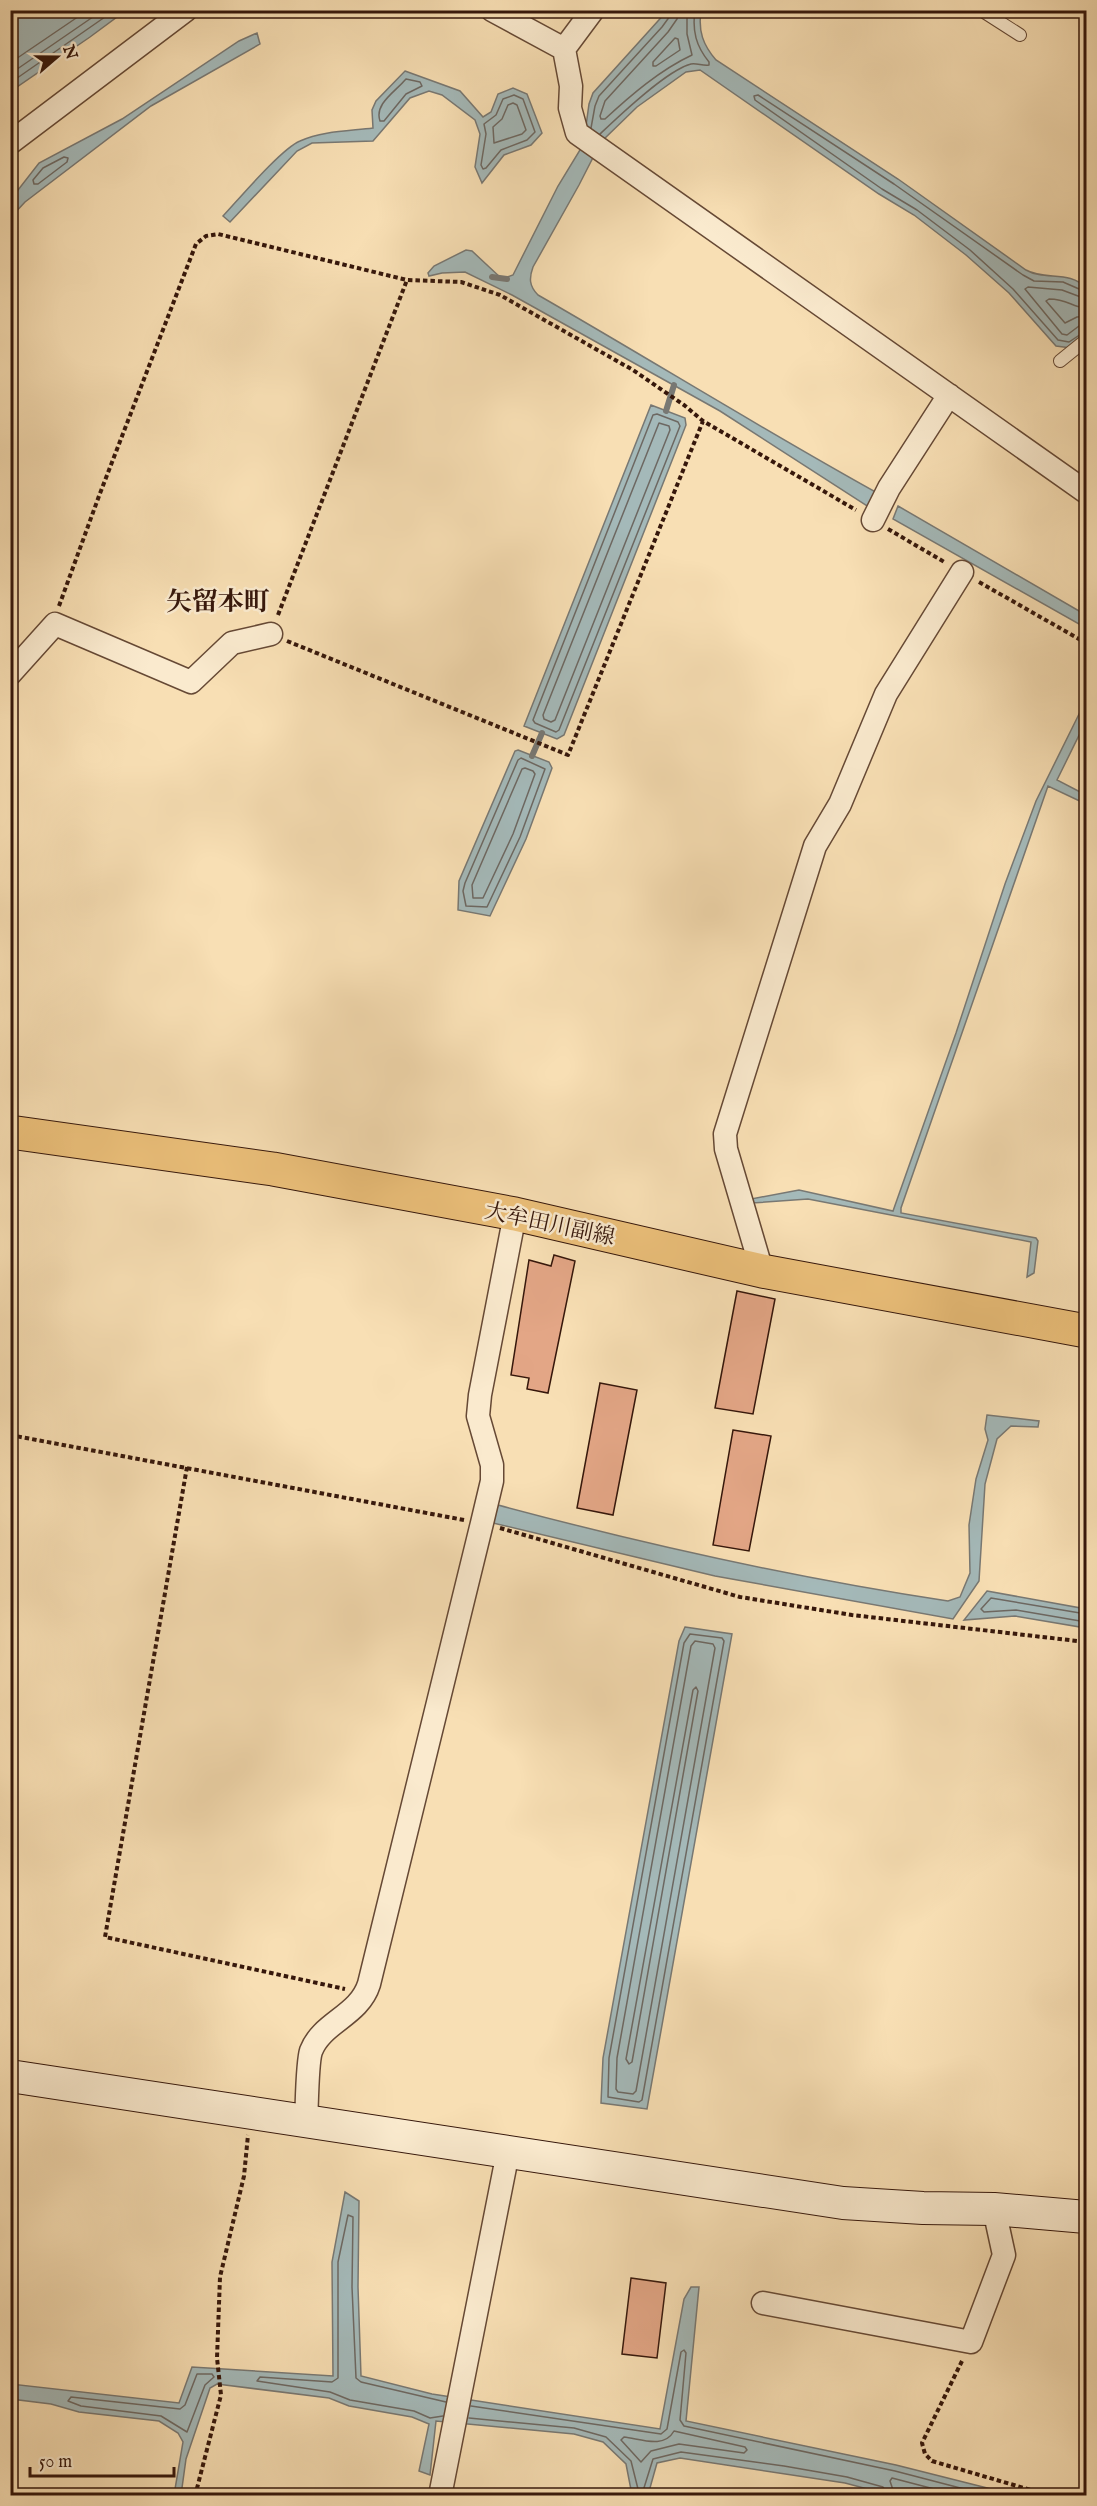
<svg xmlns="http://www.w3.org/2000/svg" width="1097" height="2506" font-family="'IM FELL English','Noto Serif JP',serif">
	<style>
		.water { fill: #a4b9b9; stroke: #787873; stroke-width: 1.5 }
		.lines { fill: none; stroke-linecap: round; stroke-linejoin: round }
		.shore { stroke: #6d6862; stroke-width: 1.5 }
		.stream { stroke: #787873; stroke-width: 6 }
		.building { fill: #e3a686; stroke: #36170b; stroke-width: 1.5 }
		.lane-casing { stroke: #664935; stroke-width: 14 }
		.street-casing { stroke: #664935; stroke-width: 25 }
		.secondary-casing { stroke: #36170b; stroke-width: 34 }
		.primary-casing { stroke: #36170b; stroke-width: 35 }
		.path { stroke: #36170b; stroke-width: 4; stroke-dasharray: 4.5 3; stroke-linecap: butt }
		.lane { stroke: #faeace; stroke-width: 12 }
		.street { stroke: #faeace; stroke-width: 22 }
		.secondary { stroke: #faeace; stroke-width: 32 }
		.primary { stroke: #ecc07a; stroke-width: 33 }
		.labels { text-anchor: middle; stroke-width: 5; stroke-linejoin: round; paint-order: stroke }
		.street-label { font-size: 22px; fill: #36170b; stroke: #faeace }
		.quarter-label { font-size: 26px; font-weight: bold; fill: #36170b; stroke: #faeace }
	</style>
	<rect width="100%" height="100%" fill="#f8dfb4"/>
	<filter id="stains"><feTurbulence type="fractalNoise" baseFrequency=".00333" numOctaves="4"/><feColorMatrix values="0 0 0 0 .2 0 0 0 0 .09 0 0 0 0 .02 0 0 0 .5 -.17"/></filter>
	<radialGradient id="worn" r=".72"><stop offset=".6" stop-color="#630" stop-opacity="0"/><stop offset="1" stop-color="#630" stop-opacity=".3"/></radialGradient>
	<path class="water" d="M 11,10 L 125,10 L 125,11 L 90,37 L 11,91 Z
		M 667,11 L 701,11 C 698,31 703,45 716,60 L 898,179 L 1026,270 C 1045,281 1070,270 1086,288 L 1086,337 L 1071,348 L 1056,346 L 1009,293 L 966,255 L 914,215 L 879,194 L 700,70 L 686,72 L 637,107 L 601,142 L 579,185 L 533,267 C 529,278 529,286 538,295 C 653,361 765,431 881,495 L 875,511 L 720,411 L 512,295 L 465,272 L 442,273 L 429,276 L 428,273 L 434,266 L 466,250 L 472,251 L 502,279 L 513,275 L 558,186 L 580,150 L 585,133 L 589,104 L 593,93 Z
		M 257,33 L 260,44 L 151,106 L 25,202 L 11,217 L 11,199 L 39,163 L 122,119 L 239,41 Z
		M 405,71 L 460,91 L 483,117 L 491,112 L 498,94 L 513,88 L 527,94 L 542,133 L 531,145 L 504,155 L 482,183 L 475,167 L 480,134 L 475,120 L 442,95 L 429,91 L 410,98 L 373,141 L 312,143 L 297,151 L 230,222 L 223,216 C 239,199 281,149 300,141 C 322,131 349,131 373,128 L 372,110 L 376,101 Z
		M 651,405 L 685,418 L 686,425 L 564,735 L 557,739 L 524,726 Z
		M 898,506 L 1086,615 L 1086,628 L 893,519 Z
		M 1086,700 L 1086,721 L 1057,780 L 1086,795 L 1086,804 L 1048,786 L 901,1208 L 901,1213 L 1036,1238 L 1038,1241 L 1034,1273 L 1027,1277 L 1031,1242 L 808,1199 L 752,1203 L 751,1199 L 799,1190 L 893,1211 L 956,1033 L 1005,884 L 1036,801 Z
		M 518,750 L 549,762 L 552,768 L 526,839 L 490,916 L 458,910 L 459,881 L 515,751 Z
		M 987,1415 L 1039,1421 L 1038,1427 L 1011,1426 L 997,1439 L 985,1484 L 979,1581 L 953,1619 L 715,1576 L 493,1523 L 498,1505 C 647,1545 796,1578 948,1601 L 960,1597 L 970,1573 L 969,1525 L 976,1479 L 988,1440 L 985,1429 Z
		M 987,1591 L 1086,1609 L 1086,1628 L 1015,1616 L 964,1620 Z
		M 685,1627 L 732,1634 L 647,2109 L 601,2103 L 603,2058 L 679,1641 Z
		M 345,2192 L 359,2201 L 358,2287 L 361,2376 L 432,2394 L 660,2429 L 684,2299 L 691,2287 L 699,2287 L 686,2421 L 896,2465 L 1015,2495 L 890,2495 L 845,2483 L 680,2458 L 657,2463 L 648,2495 L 632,2495 L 626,2464 L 603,2442 L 574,2434 L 436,2421 L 430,2475 L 419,2471 L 429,2424 L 412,2417 L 349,2406 L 329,2398 L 217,2384 L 210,2388 L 186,2459 L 181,2495 L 174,2495 L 183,2442 L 178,2433 L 159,2421 L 79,2412 L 51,2404 L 11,2399 L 11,2384 L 179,2403 L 192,2367 L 333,2376 L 332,2262 Z"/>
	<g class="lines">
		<path class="shore" d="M 679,10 L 677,19 L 668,32 L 605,101 L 600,116 L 601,119 L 605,119 C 631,95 660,70 692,55 L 687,34 L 687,10
			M 675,38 L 678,39 L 680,50 L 656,66 L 653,66 L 653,62 Z
			M 10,63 L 88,10
			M 10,74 L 103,10
			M 406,79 L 420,82 L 422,86 L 406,94 L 384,121 L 380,121 C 374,104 395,92 406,79 Z
			M 10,83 L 115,10
			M 514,95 L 523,99 L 535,132 L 527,140 L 501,150 L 486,168 L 483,169 L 481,165 L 486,134 L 484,124 L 496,115 L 503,99 Z
			M 513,103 L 517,105 L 526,130 L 522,134 L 494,143 L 493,127 L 502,119 L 508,105 Z
			M 591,128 L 595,106 L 599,96 L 662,27 L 670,16 L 671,10
			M 600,134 C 619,116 667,70 691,64 C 697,63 703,66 709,65 L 709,62 C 696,46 692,31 695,10
			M 64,157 L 68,158 L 67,162 L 38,184 L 34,184 L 33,180 L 43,168 Z
			M 1086,292 L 1063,282 L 1034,281 L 1023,275 L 894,184 L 758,95 L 754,96 L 755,100 L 882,189 L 917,210 L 970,250 L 1013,289 L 1058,340 L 1069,342 L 1081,334 L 1086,333
			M 1086,299 L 1062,290 L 1028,287 L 1025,289 L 1062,334 L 1067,335 L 1079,326 L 1086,325
			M 1086,308 C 1071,307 1068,299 1049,299 L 1046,301 L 1065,323 L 1077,317 L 1086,316
			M 657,414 L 678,422 L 680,426 L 559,730 L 556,732 L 535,723 L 533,720 L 653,415 Z
			M 659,423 L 669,426 L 670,430 L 555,720 L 551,722 L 544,719 L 543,715 Z
			M 521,758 L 545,769 L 520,837 L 487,907 L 466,906 L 463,891 L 465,883 L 518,760 Z
			M 525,768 L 533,771 L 535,774 L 513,834 L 483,898 L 473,898 L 472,885 L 522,769 Z
			M 1086,1614 L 991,1598 L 981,1609 L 984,1612 L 1016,1610 L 1086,1622
			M 690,1634 L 722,1638 L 724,1641 L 642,2100 L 639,2102 L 608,2097 L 609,2058 L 684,1643 Z
			M 695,1641 L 713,1644 L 715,1648 L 636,2091 L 633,2094 L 618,2092 L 616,2089 L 617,2058 L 691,1646 Z
			M 696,1687 L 698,1691 L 632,2062 L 629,2064 L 626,2059 L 693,1690 Z
			M 197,2374 L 212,2374 L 214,2377 L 205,2385 L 187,2432 L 161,2416 L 81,2406 L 68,2401 L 71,2397 L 180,2409 L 185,2405 Z
			M 471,2406 L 661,2434 L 667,2429 L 681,2352 L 684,2350 L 686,2353 L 680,2420 L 684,2426 L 895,2471 L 991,2496
			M 443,2416 L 430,2418 L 414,2411 L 350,2400 L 330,2392 L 257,2381 L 260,2377 L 332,2382 L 338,2378 L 338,2262 L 348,2215 L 353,2217 L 352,2287 L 356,2378 L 361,2382 L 446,2402
			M 469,2418 L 574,2428 L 606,2437 L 631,2461 L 639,2493 L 643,2491 L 653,2459 L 681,2452 L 784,2466 L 847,2477 L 883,2487 L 888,2496
			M 674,2431 L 745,2447 L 747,2450 L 744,2453 L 679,2444 L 651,2451 L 641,2462 L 621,2440 L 624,2437 C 641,2439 664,2449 674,2431 Z
			M 895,2496 L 890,2481 L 892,2478 L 961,2496"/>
		<path class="stream" d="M 492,277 L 507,279
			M 666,411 L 674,385
			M 532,756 L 542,733"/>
	</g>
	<path class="building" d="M 554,1255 L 575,1261 L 548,1393 L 527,1389 L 529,1378 L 511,1375 L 529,1260 L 551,1266 Z
		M 737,1291 L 775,1299 L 753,1414 L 715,1408 Z
		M 600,1383 L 637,1390 L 613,1515 L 577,1508 Z
		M 733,1430 L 771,1436 L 749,1551 L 713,1545 Z
		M 631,2278 L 666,2283 L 657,2358 L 622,2354 Z"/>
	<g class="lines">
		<defs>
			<path id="lane" d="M 981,10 L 1020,35
				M 1060,361 L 1086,340"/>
			<path id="street" d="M 492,10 L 564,49 L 571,86 L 570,108 L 577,133 L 1086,492
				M 564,49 L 593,10
				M 10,143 L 186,10
				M 873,520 L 889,488 L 949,395
				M 10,674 L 55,624 L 191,682 L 232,643 L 271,634
				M 762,1271 L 726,1149 L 725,1134 L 815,846 L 840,804 L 886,694 L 962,572
				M 306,2122 C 307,2107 307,2063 311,2051 C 322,2022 359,2016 369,1984 L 482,1523 L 492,1481 L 492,1465 L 478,1416 L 480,1395 L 515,1214
				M 763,2303 L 971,2342 L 1004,2255 L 994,2209
				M 440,2496 L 508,2152"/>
			<path id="secondary" d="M 10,2076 L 843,2203 L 923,2208 L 994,2209 L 1086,2217"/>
			<path id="primary" d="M 10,1132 L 273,1169 L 515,1214 L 762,1271 L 1086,1331"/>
		</defs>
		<use href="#lane" class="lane-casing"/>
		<use href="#street" class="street-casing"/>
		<use href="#secondary" class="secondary-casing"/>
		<use href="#primary" class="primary-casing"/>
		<path class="path" d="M 888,529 L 946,563
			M 979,582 L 1086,643
			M 59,606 L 99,496 L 196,244 L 206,236 L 218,234 L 407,280 L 461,282 L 500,295 L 633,370 L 684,405 L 703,421 L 856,510
			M 278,615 L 407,280
			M 287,641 L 568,755 L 703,421
			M 10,1435 L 464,1520
			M 187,1467 L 105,1937 L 345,1989
			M 500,1528 L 740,1597 L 852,1615 L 1086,1642
			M 1084,2194 L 1086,2177
			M 962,2361 L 922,2443 L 925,2454 L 932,2461 L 1051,2496
			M 195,2496 L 221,2395 L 217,2358 L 220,2277 L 244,2176 L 248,2135"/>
		<use href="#lane" class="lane"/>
		<use href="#street" class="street"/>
		<use href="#secondary" class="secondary"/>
		<use href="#primary" class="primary"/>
	</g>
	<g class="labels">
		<g class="street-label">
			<text transform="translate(550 1223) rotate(12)" y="8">大牟田川副線</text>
		</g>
		<g class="quarter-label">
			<text x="218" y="610">矢留本町</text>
		</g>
	</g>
	<rect width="1097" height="2506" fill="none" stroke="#f8dfb4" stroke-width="36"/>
	<rect x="12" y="12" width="1073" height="2482" fill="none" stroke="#36170b" stroke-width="3"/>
	<rect x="18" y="18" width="1061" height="2470" fill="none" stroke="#36170b" stroke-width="1.5"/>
	<g transform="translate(57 57) rotate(70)" stroke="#faeace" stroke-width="4.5" paint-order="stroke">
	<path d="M0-4.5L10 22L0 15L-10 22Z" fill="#36170b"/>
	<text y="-9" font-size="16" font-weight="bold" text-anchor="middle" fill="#36170b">N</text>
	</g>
	<path d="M30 2467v9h144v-9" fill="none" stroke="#36170b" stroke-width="3"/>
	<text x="39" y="2467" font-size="18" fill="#36170b" stroke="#faeace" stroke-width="4.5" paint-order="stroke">50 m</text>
	<rect width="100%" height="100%" filter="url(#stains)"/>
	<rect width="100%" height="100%" fill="url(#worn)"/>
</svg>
